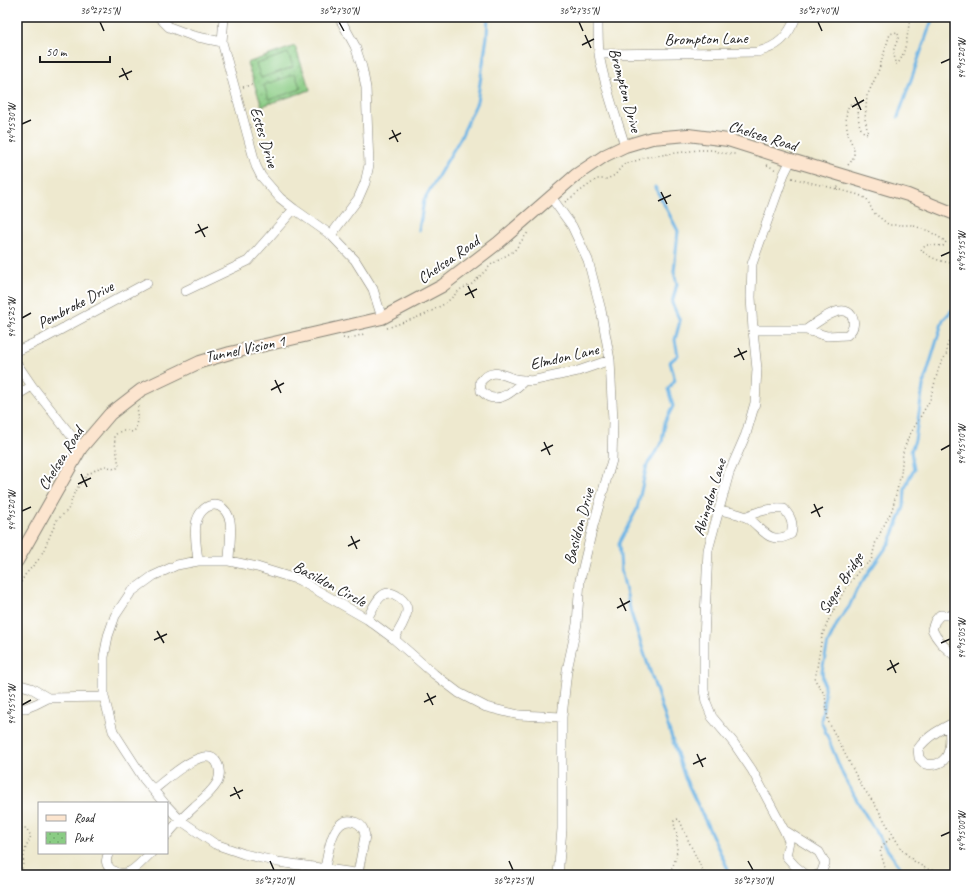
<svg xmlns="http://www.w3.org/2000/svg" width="972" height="892" font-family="Caveat,sans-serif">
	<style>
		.park { fill: url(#park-dots); stroke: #537450 }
		.pitch { fill: #8acc84; stroke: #537450 }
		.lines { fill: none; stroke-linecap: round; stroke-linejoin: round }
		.stream { stroke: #6fb6e6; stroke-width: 3 }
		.street-casing { stroke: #858276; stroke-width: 10 }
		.secondary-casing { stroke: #858276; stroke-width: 14 }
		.path { stroke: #858276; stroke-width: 1.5; stroke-dasharray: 1 3; stroke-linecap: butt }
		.street { stroke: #fff; stroke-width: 9 }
		.secondary { stroke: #fce5cf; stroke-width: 12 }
		.ticks { fill: none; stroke: #1c1c1c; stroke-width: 1.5 }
		.labels { text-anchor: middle; stroke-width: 4; stroke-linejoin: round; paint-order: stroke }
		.street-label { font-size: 16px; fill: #1c1c1c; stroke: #fff }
		.neatline { fill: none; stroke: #1c1c1c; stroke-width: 1.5 }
		.ticks-label { font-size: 10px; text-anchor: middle; fill: #1c1c1c }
	</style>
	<defs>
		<pattern id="park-dots" width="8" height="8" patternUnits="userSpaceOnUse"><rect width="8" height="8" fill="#8acc84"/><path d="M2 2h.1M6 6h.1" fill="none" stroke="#76af71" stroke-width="1.8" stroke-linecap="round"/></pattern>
	</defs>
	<rect width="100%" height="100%" fill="#fff"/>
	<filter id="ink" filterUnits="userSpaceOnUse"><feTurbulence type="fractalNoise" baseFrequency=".025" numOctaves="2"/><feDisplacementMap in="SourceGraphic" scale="8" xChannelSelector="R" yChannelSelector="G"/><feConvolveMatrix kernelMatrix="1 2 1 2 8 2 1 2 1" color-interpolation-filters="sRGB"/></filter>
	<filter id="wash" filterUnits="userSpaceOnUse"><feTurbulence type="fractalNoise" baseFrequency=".012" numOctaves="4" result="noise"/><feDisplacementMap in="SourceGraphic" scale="16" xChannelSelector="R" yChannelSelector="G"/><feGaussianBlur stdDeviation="0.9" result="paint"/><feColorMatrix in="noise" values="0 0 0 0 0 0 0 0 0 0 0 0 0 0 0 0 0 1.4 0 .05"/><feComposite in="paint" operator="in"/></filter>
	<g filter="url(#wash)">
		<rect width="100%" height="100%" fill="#eee9cf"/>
		<path class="park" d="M 295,46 L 310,90 L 262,106 L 247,63 Z"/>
		<path class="pitch" d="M 288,53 L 293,67 L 261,78 L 256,64 Z
			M 295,74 L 301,89 L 269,100 L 264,85 Z"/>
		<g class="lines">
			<path class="stream" d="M 898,117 L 933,17
				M 655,187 L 678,231 L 674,272 L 677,284 L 672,303 L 680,321 L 675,340 L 678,355 L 670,362 L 675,380 L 668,389 L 673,406 L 665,422 L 662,442 L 647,465 L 637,509 L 619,543 L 621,569 L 631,613 L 685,778 L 728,869 L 732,875
				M 419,230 L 424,200 L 461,137 L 477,102 L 487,37 L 488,17
				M 906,875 L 884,845 L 859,804 L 843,775 L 821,721 L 825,695 L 822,671 L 828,643 L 839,620 L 849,607 L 857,589 L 890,542 L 904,507 L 905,489 L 909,478 L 914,470 L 911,451 L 915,440 L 923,386 L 943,320 L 955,307"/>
		</g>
	</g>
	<g filter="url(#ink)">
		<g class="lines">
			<defs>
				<path id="street" d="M 159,17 L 169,27 L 193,36 L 222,42
					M 224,17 L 222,42 L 256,166 L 261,176 L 280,198 L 294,209 L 331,235 L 355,260 L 373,289 L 382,318
					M 598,17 C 598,29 598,42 599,54 C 604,85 616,116 625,146
					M 599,54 L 757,52 C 778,47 788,37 796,17
					M 791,160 L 784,174 L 752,264 L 751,297 L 753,330 L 757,369 L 755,403 L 746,434 L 729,473 L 708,550 L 704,640 L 704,690 L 706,702 L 712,717 L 733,742 L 752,770 L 784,830 L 789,841 L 786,856 L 795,866 L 806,875
					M 551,197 L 572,226 L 588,260 L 601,310 L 610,360 L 613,421 L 612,460 L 593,526 L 580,580 L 577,624 L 567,670 L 562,717 L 562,829 L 558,875
					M 331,235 L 358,199 L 365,183 L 369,165 L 366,88 L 362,67 L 355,46 L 339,17
					M 185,291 L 248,261 L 294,209
					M 753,330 L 806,330 L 827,336 L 847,335 C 852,331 855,326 853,319 C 846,298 816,323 806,330
					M 17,351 L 45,338 L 147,283
					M 17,364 L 32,386 L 81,448
					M 525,380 C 516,388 503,402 489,397 C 487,396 484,393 481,391 L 480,382 C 492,368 500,374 515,379 C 520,380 526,380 531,381 L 578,371 L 610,360
					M 17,395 L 32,386
					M 719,510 C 727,512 738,513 746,517 C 762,526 768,547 791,534 C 794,524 791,517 784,509 C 769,508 759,511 745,517
					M 198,561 C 197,550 194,534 196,524 C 200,502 224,497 230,521 C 232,531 229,551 229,561
					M 367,619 C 374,607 381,584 399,597 C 403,600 407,605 407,610 C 407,620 398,631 394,639
					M 955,619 L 949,615 L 940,615 L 935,621 L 932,629 C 937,641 946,648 955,656
					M 17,684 L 31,688 L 48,698
					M 17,708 L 26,708 L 36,704 L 48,698 L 104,697
					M 949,725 C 951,745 952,768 925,764 L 919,758 L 918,749 C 927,736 941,729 955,722
					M 153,790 C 164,782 205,742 217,763 C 220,768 220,776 218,781 C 214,789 202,800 195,806 C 185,815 176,824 167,835
					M 164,803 L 144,779 L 113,731 L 104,697 L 104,657 L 108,636 L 115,616 L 131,592 L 153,576 L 177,565 L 198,561 L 229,561 L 257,567 L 299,580 L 367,619 L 394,639 L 434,674 L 459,693 L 486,707 L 519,715 L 562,717
					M 167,806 L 180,820 L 215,844 L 244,854 L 278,862 L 369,875
					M 784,830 L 819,852 L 825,863 L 821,874 L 817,875
					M 109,853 C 100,866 116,877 129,872 C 137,868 144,859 151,853
					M 325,868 C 328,854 332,814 355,822 C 362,825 364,829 365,836 L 358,873"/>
				<path id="secondary" d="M 17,561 L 81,448 L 110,414 L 141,390 L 200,362 L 230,353 L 382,318 L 442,286 L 498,243 L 576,175 L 606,155 L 625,146 L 652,138 L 688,135 L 728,140 L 791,160 L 908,195 L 955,214"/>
			</defs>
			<use href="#street" class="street-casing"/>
			<use href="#secondary" class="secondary-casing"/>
			<path class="path" d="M 243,87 L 254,84
				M 767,165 L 776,170
				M 848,165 C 851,162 853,159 854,154 C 855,147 849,140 848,133 C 846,124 844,108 852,103 L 858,105 C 859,114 856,131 868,134 L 865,119 L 867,96 L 878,72 L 890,34 L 897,32 L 899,36 L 894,49 L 895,64 L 897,64 C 906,56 908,30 910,17
				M 792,178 L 837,189 L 839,185
				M 837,189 L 859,195 L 867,199 L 873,212 L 889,225 L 911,225 L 929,231 L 942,239 L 946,242 L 943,246 L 926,245 L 921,250 C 929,258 944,263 955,263
				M 565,202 L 597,179 L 607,179 L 615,175 L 623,165 L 647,157 L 698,150 L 713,150 L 721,153 L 735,154
				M 955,282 L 950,284 L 955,288
				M 387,328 L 424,315 L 446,303 L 461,289 L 472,284 L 492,264 L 514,251 L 529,231
				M 343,338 L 348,339 L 364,334
				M 17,589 L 25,575 L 40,558 L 57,520 L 68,510 L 75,491 L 87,475 L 99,468 L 106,466 L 114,469 L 117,468 L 119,466 L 114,437 C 119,429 125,431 133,432 L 136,429 L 138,406
				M 17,830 L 22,828 L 26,828 L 31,836 L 25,850 L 21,875
				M 667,875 C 677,864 679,845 676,831 C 675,827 674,825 674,821 L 678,819 L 680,821 L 689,842 L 705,875
				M 887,875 L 880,850 L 888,840 L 894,836
				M 952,875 L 927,869 L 915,862 L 902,850 L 874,803 L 861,785 L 828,721 L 825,695 L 815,680 L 822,636 L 829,619 L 844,591 L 860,569 L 871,561 L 876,541 L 892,510 L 901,474 L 903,452 L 908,438 L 930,400 L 939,367 L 947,353 L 947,346 L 950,339 L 955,337"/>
			<use href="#street" class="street"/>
			<use href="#secondary" class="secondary"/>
		</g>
	</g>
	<path class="ticks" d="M 100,22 L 104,31M 339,22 L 344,31M 579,22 L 583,31M 818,22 L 822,31M 585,35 L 591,48M 582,45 L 594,39M 941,63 L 950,59M 122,68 L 128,80M 119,77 L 132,71M 855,97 L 861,110M 852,107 L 864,100M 22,124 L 31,120M 392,130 L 398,142M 389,139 L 401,133M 661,192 L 667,204M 658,201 L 671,195M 198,224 L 205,237M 195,233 L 208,227M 941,256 L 950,252M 468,286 L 474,298M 465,295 L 477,289M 22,318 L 31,313M 738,348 L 744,360M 734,357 L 747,351M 275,380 L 281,393M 271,390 L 284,383M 544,442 L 550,455M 941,450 L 950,445M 541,451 L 553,445M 81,474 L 87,487M 78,484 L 91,478M 814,504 L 820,517M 22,511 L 31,507M 811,513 L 823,507M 351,536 L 357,549M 348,546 L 360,540M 620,598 L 626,611M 617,608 L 630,601M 157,631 L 164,643M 154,640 L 167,634M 941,643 L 950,639M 890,660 L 896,673M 887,670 L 899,663M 427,693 L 433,705M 424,702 L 436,696M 22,705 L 31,700M 697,754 L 703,767M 693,764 L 706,758M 234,787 L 240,799M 230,796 L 243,790M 941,836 L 950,832M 270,861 L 274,870M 509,861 L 513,870M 748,861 L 753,870"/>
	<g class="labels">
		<g class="street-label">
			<text transform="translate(706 38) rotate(-1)" y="6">Brompton Lane</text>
			<text transform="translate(626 90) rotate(75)" y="6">Brompton Drive</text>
			<text transform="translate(763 135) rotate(17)" y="6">Chelsea Road</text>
			<text transform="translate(265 137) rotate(73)" y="6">Estes Drive</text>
			<text transform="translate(448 259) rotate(-35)" y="6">Chelsea Road</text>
			<text transform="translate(75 304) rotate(-28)" y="6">Pembroke Drive</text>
			<text transform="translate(245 348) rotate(-12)" y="6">Tunnel Vision 1</text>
			<text transform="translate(564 356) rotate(-13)" y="6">Elmdon Lane</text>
			<text transform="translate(60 458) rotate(-58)" y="6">Chelsea Road</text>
			<text transform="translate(709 497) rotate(-73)" y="6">Abingdon Lane</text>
			<text transform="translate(578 526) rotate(-75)" y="6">Basildon Drive</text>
			<text transform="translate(330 583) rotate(28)" y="6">Basildon Circle</text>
			<text transform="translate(840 583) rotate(-57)" y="6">Sugar Bridge</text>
		</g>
	</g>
	<rect width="972" height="892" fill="none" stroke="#fff" stroke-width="44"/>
	<rect x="38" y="802" width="130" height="52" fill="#ffffff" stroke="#a4a4a4"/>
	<rect x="46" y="815" width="20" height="6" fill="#fce5cf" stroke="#a4a4a4"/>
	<text x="74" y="822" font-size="12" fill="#1c1c1c">Road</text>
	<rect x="46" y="832" width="20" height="12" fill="url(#park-dots)" stroke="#a4a4a4"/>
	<text x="74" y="842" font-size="12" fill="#1c1c1c">Park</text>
	<path d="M40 56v6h70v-6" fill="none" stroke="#1c1c1c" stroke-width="2"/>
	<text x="46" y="56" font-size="12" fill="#1c1c1c" stroke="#ffffff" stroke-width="3" paint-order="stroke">50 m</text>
	<rect x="22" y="22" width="928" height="848" class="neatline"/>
	<g class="ticks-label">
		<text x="100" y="14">36°27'25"N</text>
		<text x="339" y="14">36°27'30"N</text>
		<text x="579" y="14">36°27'35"N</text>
		<text x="818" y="14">36°27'40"N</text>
		<text transform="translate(961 59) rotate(-90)" y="4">94°15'20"W</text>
		<text transform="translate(11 124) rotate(-90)" y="4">94°15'30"W</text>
		<text transform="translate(961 252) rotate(-90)" y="4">94°15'15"W</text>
		<text transform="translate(11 318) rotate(-90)" y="4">94°15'25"W</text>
		<text transform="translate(961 445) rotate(-90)" y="4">94°15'10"W</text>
		<text transform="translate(11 511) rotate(-90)" y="4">94°15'20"W</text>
		<text transform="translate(961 639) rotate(-90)" y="4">94°15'05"W</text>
		<text transform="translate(11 705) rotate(-90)" y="4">94°15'15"W</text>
		<text transform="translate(961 832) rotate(-90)" y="4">94°15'00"W</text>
		<text x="274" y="884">36°27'20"N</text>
		<text x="513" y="884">36°27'25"N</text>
		<text x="753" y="884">36°27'30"N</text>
	</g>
</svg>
